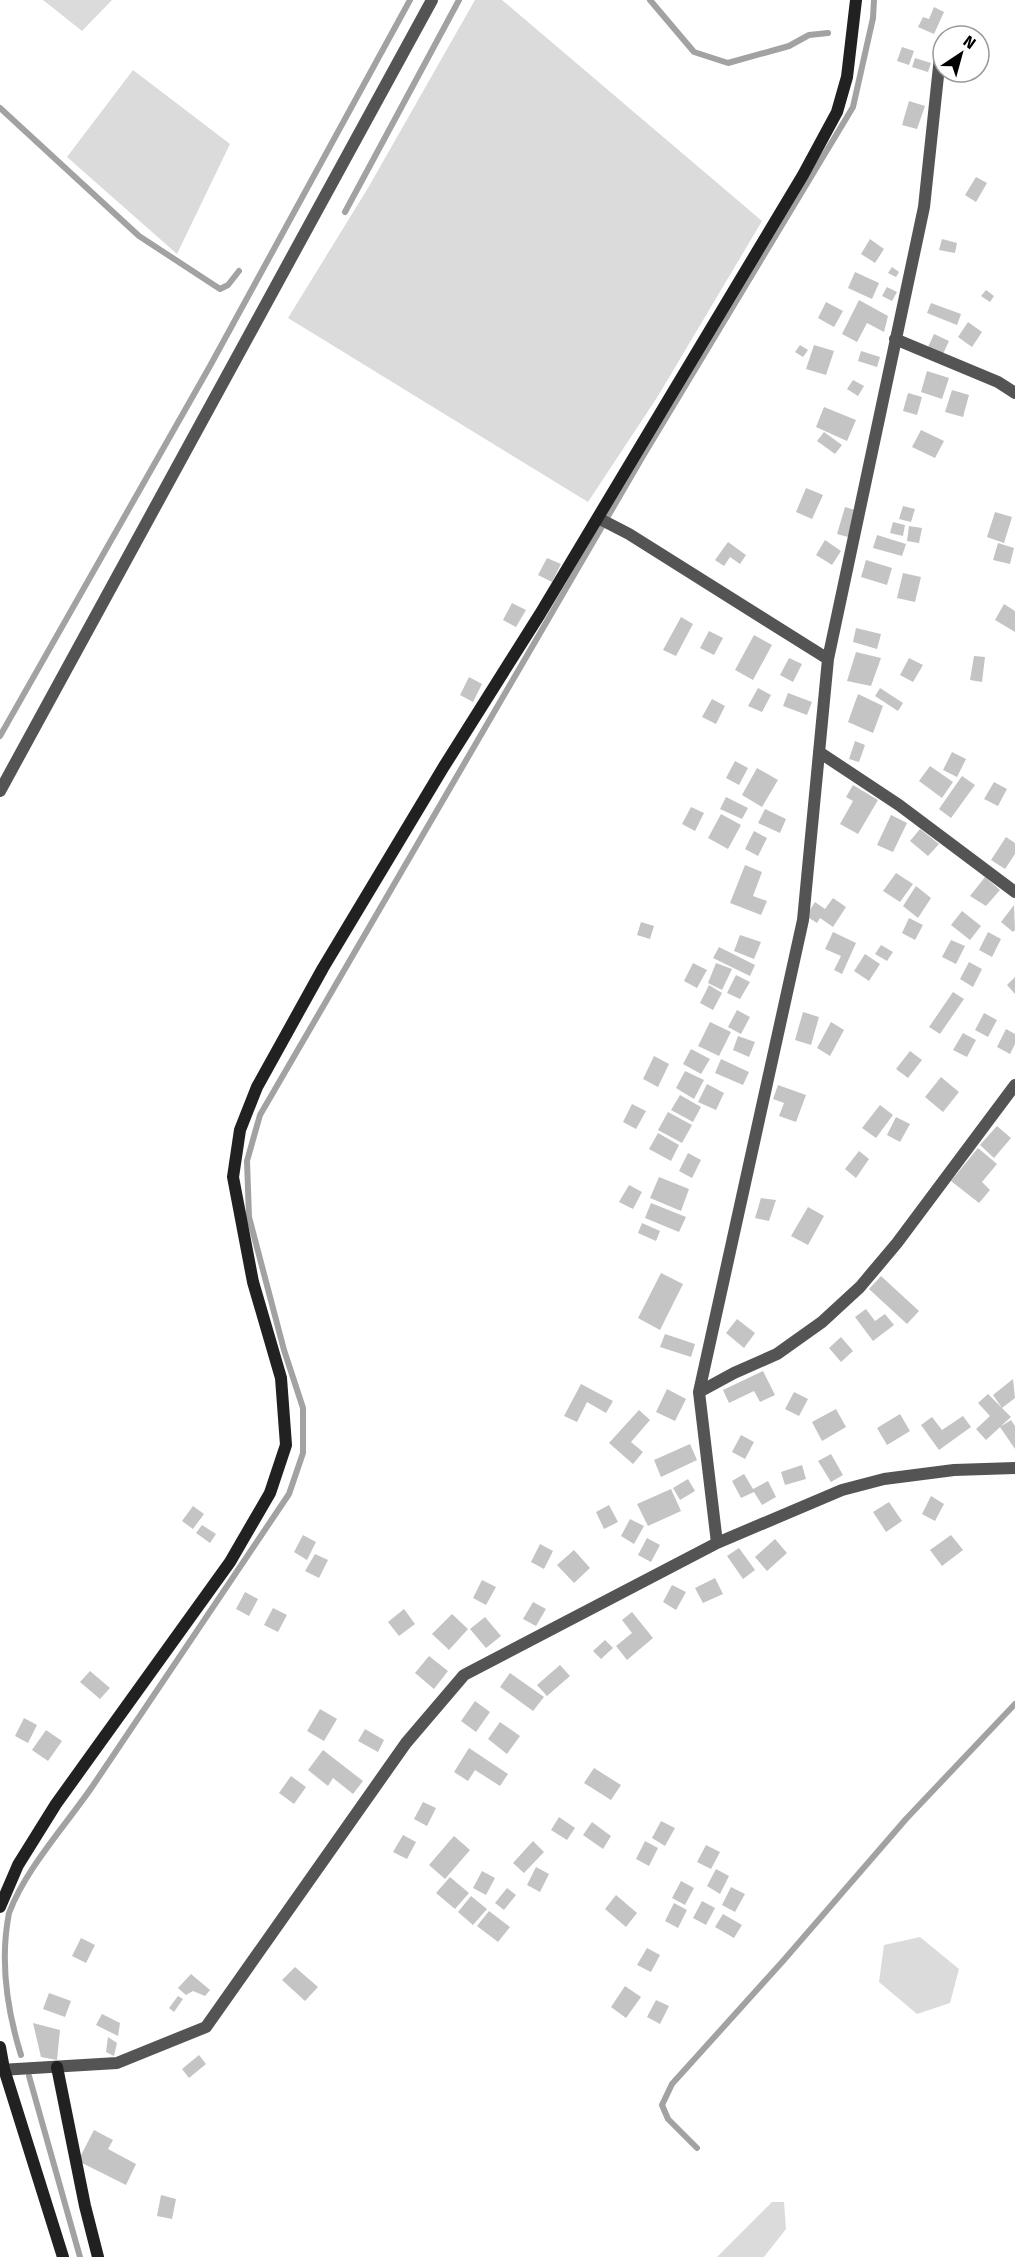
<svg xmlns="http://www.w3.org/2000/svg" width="1015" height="2257" font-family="'Fira Sans',sans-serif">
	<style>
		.green { fill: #dbdbdb }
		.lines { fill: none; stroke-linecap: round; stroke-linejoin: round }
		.stream { stroke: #a2a2a2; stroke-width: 6 }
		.building { fill: #c4c4c4 }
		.street { stroke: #545454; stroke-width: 12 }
		.secondary { stroke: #212121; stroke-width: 12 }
	</style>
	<rect width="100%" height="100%" fill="#fff"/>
	<path class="green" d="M 43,0 L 112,0 L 82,31 Z
		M 475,0 L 502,0 L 762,221 L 658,396 L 588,502 L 288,318 L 368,188 Z
		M 133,70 L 230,144 L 177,254 L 67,157 Z
		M 920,1937 L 959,1969 L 950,2003 L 917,2014 L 879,1982 L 884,1945 Z
		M 772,2202 L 784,2202 L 786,2229 L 764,2257 L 717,2257 Z"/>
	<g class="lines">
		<path class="stream" d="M 650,0 L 694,52 L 728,63 L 789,46 L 809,35 L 828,33
			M 0,108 L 139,236 L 220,289 L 228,285 L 239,271
			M 345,212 L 459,0
			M 0,736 L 210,366 L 410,0
			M 21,2055 C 7,2010 0,1959 9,1913 C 26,1868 67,1824 94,1784 C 159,1688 224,1591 289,1494 L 303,1453 L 303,1408 L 284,1350 L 249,1217 L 247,1161 L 260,1115 L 643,456 L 853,107 L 873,18 L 874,0
			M 29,2076 L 80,2257
			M 697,2148 L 668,2119 L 662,2105 L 672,2084 L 783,1961 L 906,1819 L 1015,1704"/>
	</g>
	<path class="building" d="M 934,7 L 944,12 L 934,34 L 918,27 L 923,17 L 929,19 Z
		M 902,47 L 914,51 L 909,65 L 897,61 Z
		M 915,58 L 931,63 L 928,72 L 912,67 Z
		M 959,72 L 974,72 L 973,78 L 959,75 Z
		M 909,101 L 925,106 L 917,129 L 902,125 Z
		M 976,177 L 987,183 L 976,202 L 965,195 Z
		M 870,239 L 884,249 L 875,263 L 861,254 Z
		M 942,239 L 957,243 L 955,253 L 939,250 Z
		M 892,267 L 899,272 L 896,277 L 888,273 Z
		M 855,272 L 879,283 L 872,299 L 848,288 Z
		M 887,287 L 897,292 L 892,301 L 882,296 Z
		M 986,290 L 994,296 L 990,302 L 981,296 Z
		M 859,300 L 888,316 L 884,332 L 867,323 L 857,342 L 842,334 Z
		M 826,302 L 843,311 L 834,327 L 818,318 Z
		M 931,303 L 961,314 L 957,325 L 927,313 Z
		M 968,322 L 982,332 L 972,347 L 958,337 Z
		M 934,334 L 949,341 L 943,354 L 928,347 Z
		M 800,345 L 808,350 L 803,357 L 795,352 Z
		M 814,345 L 834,351 L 826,375 L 806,369 Z
		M 861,351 L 880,357 L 877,367 L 858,361 Z
		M 927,371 L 949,378 L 942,399 L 921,392 Z
		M 853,380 L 864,386 L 858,396 L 847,389 Z
		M 952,390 L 969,395 L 963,417 L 945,412 Z
		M 908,393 L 922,397 L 917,415 L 903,411 Z
		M 824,407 L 856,420 L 847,441 L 816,427 Z
		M 921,430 L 944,441 L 935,458 L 912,447 Z
		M 824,432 L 842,445 L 835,454 L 817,441 Z
		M 806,488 L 823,495 L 812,519 L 796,512 Z
		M 903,506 L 915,509 L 911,522 L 899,519 Z
		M 845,507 L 855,510 L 848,537 L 837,534 Z
		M 995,512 L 1012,517 L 1004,543 L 987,537 Z
		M 893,522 L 905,525 L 903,536 L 890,533 Z
		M 909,526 L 922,528 L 919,543 L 907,541 Z
		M 877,535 L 906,544 L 902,556 L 873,548 Z
		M 825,540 L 841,551 L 832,565 L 816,555 Z
		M 728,542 L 746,555 L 740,564 L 730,557 L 724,566 L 715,560 Z
		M 998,543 L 1014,548 L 1010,564 L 993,560 Z
		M 547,558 L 561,564 L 552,582 L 538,575 Z
		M 866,560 L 892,568 L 887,585 L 861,577 Z
		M 903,573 L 921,577 L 915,602 L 897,598 Z
		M 512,603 L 526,610 L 516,627 L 503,620 Z
		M 1004,604 L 1015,611 L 1015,632 L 995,620 Z
		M 681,617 L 693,624 L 676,656 L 663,650 Z
		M 856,628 L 881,634 L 877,649 L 853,642 Z
		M 709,631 L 723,638 L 714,655 L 700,648 Z
		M 754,635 L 772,645 L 753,680 L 735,670 Z
		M 856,652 L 881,658 L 871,686 L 847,681 Z
		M 974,656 L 985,657 L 982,682 L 970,680 Z
		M 789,658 L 802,664 L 793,682 L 780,675 Z
		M 909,658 L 923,665 L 913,682 L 900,675 Z
		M 469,677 L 482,684 L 473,702 L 460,695 Z
		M 758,688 L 771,695 L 762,712 L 748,706 Z
		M 880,688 L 903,703 L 898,711 L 875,696 Z
		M 788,693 L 812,702 L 807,715 L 783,706 Z
		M 858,694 L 883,706 L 873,733 L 848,722 Z
		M 712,699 L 725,706 L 716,724 L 702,717 Z
		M 855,741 L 865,745 L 859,762 L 849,759 Z
		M 952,752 L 966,759 L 957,777 L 943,770 Z
		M 735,761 L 748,768 L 739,785 L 726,778 Z
		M 930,766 L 953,782 L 942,798 L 919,781 Z
		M 757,768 L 778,780 L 762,807 L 742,795 Z
		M 962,776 L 975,785 L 951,818 L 939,809 Z
		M 994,782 L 1007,789 L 998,806 L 984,799 Z
		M 853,785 L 878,800 L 858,834 L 840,824 L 853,801 L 846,797 Z
		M 726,797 L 748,808 L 742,819 L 720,809 Z
		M 691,807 L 704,813 L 695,831 L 682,824 Z
		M 765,809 L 786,819 L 780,833 L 758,823 Z
		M 721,814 L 741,825 L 728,849 L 708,838 Z
		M 891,815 L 907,823 L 893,852 L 877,845 Z
		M 920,829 L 939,844 L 928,856 L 910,841 Z
		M 754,831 L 767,838 L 758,856 L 745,849 Z
		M 1006,837 L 1015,843 L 1015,854 L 1005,869 L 991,860 Z
		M 745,865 L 762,872 L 753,896 L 767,901 L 761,915 L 730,903 Z
		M 896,873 L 913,884 L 900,902 L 883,891 Z
		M 985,877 L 1000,890 L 986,906 L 970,896 Z
		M 916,886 L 931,898 L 918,918 L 903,906 Z
		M 833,898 L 846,907 L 833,927 L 820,918 L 817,923 L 806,916 L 815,902 L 825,909 Z
		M 1014,905 L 1015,930 L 1013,932 L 1001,922 Z
		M 962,911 L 981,926 L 970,940 L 951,925 Z
		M 909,918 L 923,925 L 915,940 L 902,933 Z
		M 641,922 L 654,926 L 650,939 L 637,935 Z
		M 833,932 L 856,943 L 842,974 L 834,970 L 841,956 L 825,949 Z
		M 988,932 L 1001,939 L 992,957 L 979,950 Z
		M 740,935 L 761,942 L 754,959 L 734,951 Z
		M 951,940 L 965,946 L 956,964 L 942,957 Z
		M 881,945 L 893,952 L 887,961 L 875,954 Z
		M 719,947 L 755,965 L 750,976 L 713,958 Z
		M 865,954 L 880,964 L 869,981 L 854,971 Z
		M 969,962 L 982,969 L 973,987 L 960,979 Z
		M 693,963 L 707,970 L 697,988 L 684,981 Z
		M 716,963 L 732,969 L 722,990 L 708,983 Z
		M 736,975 L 750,982 L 740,999 L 727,993 Z
		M 1015,977 L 1015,994 L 1007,985 Z
		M 709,985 L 722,993 L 713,1010 L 700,1003 Z
		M 953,992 L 964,999 L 940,1034 L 929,1027 Z
		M 737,1010 L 750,1017 L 741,1034 L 728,1027 Z
		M 803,1012 L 819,1017 L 811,1045 L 795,1040 Z
		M 984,1013 L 997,1020 L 988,1037 L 975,1030 Z
		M 710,1022 L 731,1032 L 719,1056 L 698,1046 Z
		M 831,1022 L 844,1030 L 830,1056 L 817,1048 Z
		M 1006,1029 L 1015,1034 L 1015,1044 L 1010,1054 L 997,1047 Z
		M 963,1033 L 976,1040 L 967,1057 L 953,1050 Z
		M 738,1036 L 755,1042 L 749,1057 L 733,1050 Z
		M 691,1049 L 710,1059 L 701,1074 L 683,1064 Z
		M 910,1051 L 922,1060 L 908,1078 L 896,1069 Z
		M 654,1056 L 669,1064 L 658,1087 L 643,1079 Z
		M 721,1059 L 749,1072 L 743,1085 L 715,1073 Z
		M 685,1071 L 704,1080 L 694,1099 L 676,1088 Z
		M 941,1077 L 959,1092 L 943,1112 L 925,1097 Z
		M 707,1084 L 724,1093 L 716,1110 L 698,1102 Z
		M 778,1085 L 806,1095 L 796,1122 L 779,1116 L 784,1103 L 773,1099 Z
		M 680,1095 L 701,1107 L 693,1122 L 671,1110 Z
		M 632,1104 L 646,1111 L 636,1129 L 623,1122 Z
		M 880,1105 L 893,1115 L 876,1138 L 862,1128 Z
		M 668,1112 L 692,1125 L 682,1143 L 658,1130 Z
		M 896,1117 L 910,1124 L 900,1142 L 887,1135 Z
		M 997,1126 L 1011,1138 L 994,1158 L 980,1145 Z
		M 658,1133 L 679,1145 L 671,1161 L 649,1149 Z
		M 978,1148 L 997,1164 L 982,1182 L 990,1190 L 979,1203 L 951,1181 Z
		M 859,1151 L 869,1159 L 856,1178 L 845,1169 Z
		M 688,1153 L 701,1160 L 692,1178 L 679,1171 Z
		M 659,1177 L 689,1189 L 681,1211 L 650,1198 Z
		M 629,1185 L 642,1192 L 633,1209 L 619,1202 Z
		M 761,1198 L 776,1200 L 769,1221 L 755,1218 Z
		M 651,1203 L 686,1217 L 679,1232 L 645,1218 Z
		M 808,1207 L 824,1216 L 808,1245 L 791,1236 Z
		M 642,1223 L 660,1231 L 656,1241 L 638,1233 Z
		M 661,1273 L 683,1284 L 660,1330 L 638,1318 Z
		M 881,1276 L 919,1311 L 907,1324 L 869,1289 Z
		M 866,1309 L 875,1321 L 885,1314 L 894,1325 L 873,1341 L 855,1317 Z
		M 737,1319 L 755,1333 L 744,1348 L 726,1333 Z
		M 665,1334 L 695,1344 L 691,1357 L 660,1347 Z
		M 841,1337 L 853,1351 L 841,1362 L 829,1348 Z
		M 763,1371 L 775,1395 L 760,1402 L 754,1391 L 729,1403 L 723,1390 Z
		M 1013,1379 L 1015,1398 L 1002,1408 L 993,1395 Z
		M 581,1384 L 613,1401 L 606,1413 L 587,1402 L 577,1422 L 564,1416 Z
		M 667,1389 L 686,1399 L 675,1421 L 656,1412 Z
		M 794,1392 L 808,1399 L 799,1416 L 785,1409 Z
		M 988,1394 L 1011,1417 L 986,1440 L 976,1429 L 990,1416 L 978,1403 Z
		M 836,1409 L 846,1427 L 822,1441 L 812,1422 Z
		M 639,1410 L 650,1420 L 631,1442 L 643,1452 L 633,1464 L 609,1443 Z
		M 900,1414 L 910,1431 L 887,1445 L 877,1428 Z
		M 963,1416 L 971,1427 L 939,1450 L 921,1425 L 932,1417 L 942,1430 Z
		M 1011,1420 L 1015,1426 L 1015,1449 L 1000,1427 Z
		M 741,1435 L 754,1442 L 745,1459 L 732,1452 Z
		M 690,1444 L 697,1460 L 661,1477 L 654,1460 Z
		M 831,1454 L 843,1475 L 831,1482 L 818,1461 Z
		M 802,1465 L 806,1479 L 785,1485 L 781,1472 Z
		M 744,1474 L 753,1489 L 768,1481 L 776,1497 L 762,1505 L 754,1492 L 741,1498 L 732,1481 Z
		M 688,1479 L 695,1491 L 680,1500 L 673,1488 Z
		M 671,1489 L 681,1511 L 648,1526 L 637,1504 Z
		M 931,1496 L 944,1504 L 935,1521 L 922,1514 Z
		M 889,1502 L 902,1521 L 886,1532 L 873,1512 Z
		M 609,1505 L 618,1522 L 604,1529 L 596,1512 Z
		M 193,1506 L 204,1514 L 193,1529 L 182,1521 Z
		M 630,1519 L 644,1526 L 634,1544 L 621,1536 Z
		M 202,1525 L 216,1534 L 210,1543 L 196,1533 Z
		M 303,1535 L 316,1542 L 307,1560 L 294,1552 Z
		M 951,1535 L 963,1550 L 942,1566 L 930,1550 Z
		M 647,1538 L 660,1545 L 651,1562 L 638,1555 Z
		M 775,1539 L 787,1553 L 767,1571 L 755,1557 Z
		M 540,1544 L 553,1551 L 544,1569 L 531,1562 Z
		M 739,1548 L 755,1570 L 743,1579 L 727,1556 Z
		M 574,1550 L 590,1568 L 574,1583 L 557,1565 Z
		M 315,1554 L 328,1560 L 319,1578 L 305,1571 Z
		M 715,1578 L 723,1594 L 703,1603 L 695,1588 Z
		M 482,1580 L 496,1587 L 486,1605 L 473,1598 Z
		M 672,1585 L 686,1592 L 676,1610 L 663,1602 Z
		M 245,1592 L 258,1599 L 249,1616 L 236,1609 Z
		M 533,1602 L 546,1609 L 536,1626 L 523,1619 Z
		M 273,1608 L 287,1615 L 278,1632 L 264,1625 Z
		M 404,1609 L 415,1624 L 399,1636 L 388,1622 Z
		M 632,1612 L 653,1638 L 627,1660 L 616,1646 L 632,1633 L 622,1620 Z
		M 452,1614 L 468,1629 L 449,1650 L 432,1634 Z
		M 485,1617 L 501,1636 L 486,1648 L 470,1629 Z
		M 605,1640 L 613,1648 L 601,1659 L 593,1651 Z
		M 429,1656 L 448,1671 L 434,1689 L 415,1673 Z
		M 560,1665 L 570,1676 L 547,1696 L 537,1685 Z
		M 90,1671 L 110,1688 L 100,1699 L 80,1682 Z
		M 510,1673 L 544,1697 L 533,1711 L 500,1687 Z
		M 475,1701 L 490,1712 L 476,1732 L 461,1721 Z
		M 320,1709 L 337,1719 L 324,1741 L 307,1731 Z
		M 24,1718 L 37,1725 L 28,1743 L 15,1736 Z
		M 500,1722 L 520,1736 L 507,1754 L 488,1739 Z
		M 365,1729 L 384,1740 L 378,1752 L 358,1741 Z
		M 46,1730 L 62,1741 L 48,1761 L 32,1750 Z
		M 469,1748 L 508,1774 L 500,1786 L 475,1770 L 468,1781 L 454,1772 Z
		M 323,1750 L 363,1781 L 353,1794 L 333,1778 L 328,1786 L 308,1770 Z
		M 594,1768 L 621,1785 L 611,1800 L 584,1783 Z
		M 291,1776 L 306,1787 L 294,1804 L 279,1793 Z
		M 423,1802 L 436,1808 L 427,1826 L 414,1819 Z
		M 559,1817 L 575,1828 L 567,1840 L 551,1830 Z
		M 661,1821 L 675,1828 L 665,1846 L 652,1838 Z
		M 592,1822 L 611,1836 L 603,1849 L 583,1835 Z
		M 403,1835 L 416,1842 L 407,1859 L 393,1852 Z
		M 454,1836 L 470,1850 L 445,1879 L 429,1865 Z
		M 533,1841 L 544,1852 L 524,1873 L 513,1863 Z
		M 645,1841 L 658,1848 L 649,1866 L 636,1859 Z
		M 706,1845 L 720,1852 L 711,1869 L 697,1862 Z
		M 536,1867 L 549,1874 L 540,1892 L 527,1885 Z
		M 716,1869 L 729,1876 L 720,1894 L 707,1886 Z
		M 482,1871 L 495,1878 L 486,1895 L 473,1888 Z
		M 450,1877 L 469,1893 L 455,1909 L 436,1893 Z
		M 681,1881 L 694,1888 L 685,1905 L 672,1898 Z
		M 731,1887 L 745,1894 L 735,1912 L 722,1905 Z
		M 507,1888 L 516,1895 L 504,1910 L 495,1903 Z
		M 616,1895 L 637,1913 L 626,1927 L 605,1909 Z
		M 471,1896 L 487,1909 L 473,1925 L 458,1912 Z
		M 702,1901 L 715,1908 L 706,1925 L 693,1918 Z
		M 674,1903 L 687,1910 L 678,1928 L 665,1921 Z
		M 489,1911 L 510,1927 L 498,1942 L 477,1926 Z
		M 723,1914 L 742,1925 L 734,1938 L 715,1927 Z
		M 81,1938 L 95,1945 L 86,1963 L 72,1956 Z
		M 647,1948 L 660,1955 L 651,1972 L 637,1965 Z
		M 295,1967 L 318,1987 L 305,2001 L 282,1980 Z
		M 191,1974 L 210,1990 L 205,1996 L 193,1991 L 186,1995 L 178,1988 Z
		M 625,1986 L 641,1997 L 626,2018 L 611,2007 Z
		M 49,1993 L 71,2001 L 65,2017 L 43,2009 Z
		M 178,1996 L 183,1999 L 174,2012 L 169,2008 Z
		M 656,2000 L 669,2006 L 660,2024 L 647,2017 Z
		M 102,2014 L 120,2023 L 118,2036 L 96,2025 Z
		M 33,2023 L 60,2030 L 57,2060 L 41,2057 Z
		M 108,2037 L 117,2043 L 114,2056 L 106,2052 Z
		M 199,2055 L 206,2064 L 189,2078 L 182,2069 Z
		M 94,2130 L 113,2140 L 108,2149 L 136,2164 L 126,2185 L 78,2161 Z
		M 161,2195 L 176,2199 L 172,2219 L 157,2216 Z"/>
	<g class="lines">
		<path class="street" d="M 895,339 L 998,382 L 1015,393
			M 598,518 L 629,534 L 828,659
			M 819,752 L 899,805 L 1015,892
			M 0,791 L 432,0
			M 699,1392 L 734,1373 L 777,1354 L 822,1322 L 860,1287 L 897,1243 L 1015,1085
			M 717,1543 L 842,1490 L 884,1479 L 954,1470 L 1015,1468
			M 0,2070 L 117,2063 L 206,2027 L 406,1743 L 464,1675 L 717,1543 L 699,1392 L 803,920 L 828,659 L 924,207 L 940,57"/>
		<path class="secondary" d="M 0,1907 L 18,1865 L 56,1804 L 230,1562 L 270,1493 L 286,1445 L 281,1378 L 253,1282 L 233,1177 L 240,1130 L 257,1087 L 323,968 L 443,768 L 540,614 L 803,175 L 837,112 L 847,77 L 856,0
			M 0,2047 L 4,2069 L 63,2257
			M 57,2067 L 85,2206 L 98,2257"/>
	</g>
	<g transform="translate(961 54) rotate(36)"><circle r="28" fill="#ffffff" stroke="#999999" stroke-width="1.5"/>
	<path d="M0-4.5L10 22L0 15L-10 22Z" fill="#000000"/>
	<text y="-9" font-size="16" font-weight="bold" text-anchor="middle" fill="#000000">N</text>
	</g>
</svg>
